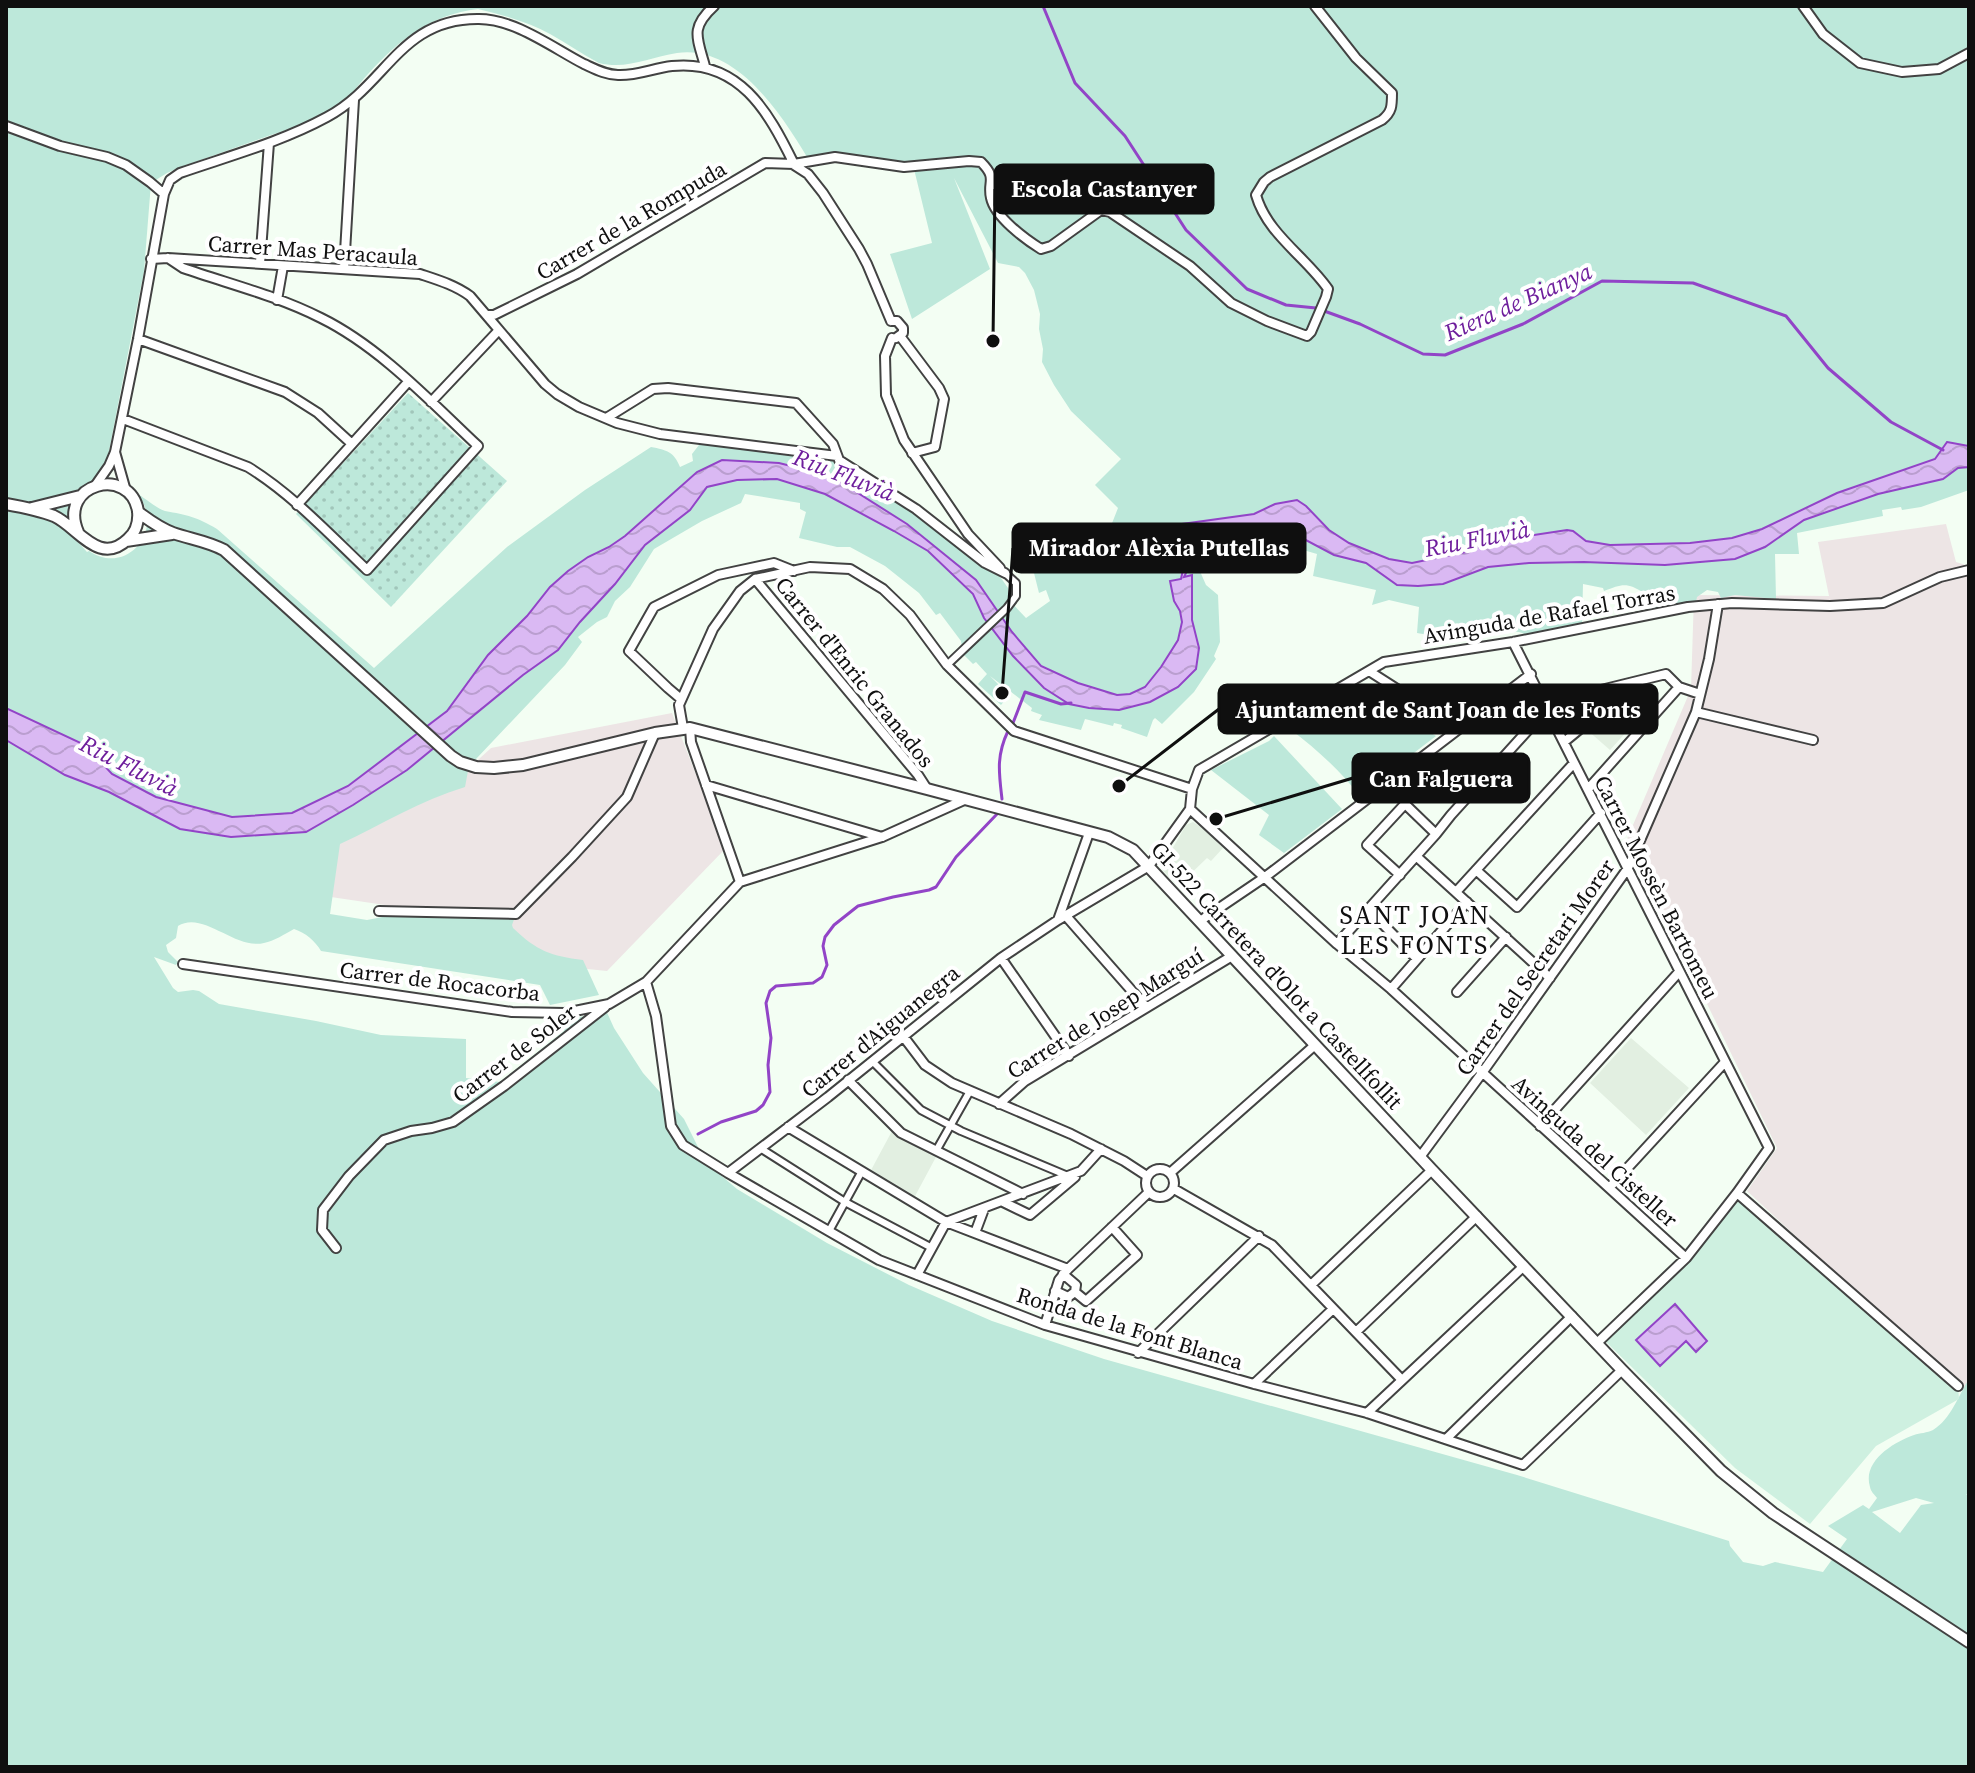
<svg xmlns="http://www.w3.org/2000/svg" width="1975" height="1773" font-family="'Source Serif 4',serif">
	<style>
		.industrial { fill: #ede5e5 }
		.grass { fill: url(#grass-dots) }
		.park { fill: #bde8da; fill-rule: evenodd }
		.pitch { fill: #cef0e0 }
		.plaza { fill: #e2efe1 }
		.water { fill: url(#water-waves); stroke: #9244c7; stroke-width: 2 }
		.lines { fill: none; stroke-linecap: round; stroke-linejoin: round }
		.stream { stroke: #9244c7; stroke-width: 3 }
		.pedestrian-casing { stroke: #424242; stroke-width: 10 }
		.minor-casing { stroke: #424242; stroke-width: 12 }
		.tertiary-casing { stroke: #424242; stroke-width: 14 }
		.pedestrian { stroke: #fff; stroke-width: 6 }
		.minor { stroke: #fff; stroke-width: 8 }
		.tertiary { stroke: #fff; stroke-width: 10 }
		.labels { text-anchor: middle; stroke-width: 8; stroke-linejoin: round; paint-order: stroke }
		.street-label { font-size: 22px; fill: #0f0f0f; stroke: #fff }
		.water-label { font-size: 24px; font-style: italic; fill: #6e1e9c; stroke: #fff }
		.quarter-label { font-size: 26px; letter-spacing: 2px; fill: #0f0f0f; stroke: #fff }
		.leader { fill: none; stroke: #0f0f0f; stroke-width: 3 }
		.callout-dot { fill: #0f0f0f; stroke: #fff; stroke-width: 3 }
		.callout { fill: #0f0f0f; stroke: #0f0f0f; stroke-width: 3 }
		.callout-label { font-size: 24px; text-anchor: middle; font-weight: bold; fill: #fff }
	</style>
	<defs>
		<pattern id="grass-dots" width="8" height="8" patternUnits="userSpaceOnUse" patternTransform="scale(2)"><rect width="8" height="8" fill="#bde8da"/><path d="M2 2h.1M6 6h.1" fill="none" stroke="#a1c6ba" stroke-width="1.8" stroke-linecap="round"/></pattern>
		<pattern id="water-waves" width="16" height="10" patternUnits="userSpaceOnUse" patternTransform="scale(2)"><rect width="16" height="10" fill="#dab9f3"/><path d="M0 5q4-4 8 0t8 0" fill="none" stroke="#ba9ecf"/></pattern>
	</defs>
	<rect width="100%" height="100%" fill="#f3fef3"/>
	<path class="industrial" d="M 1946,524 L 1956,562 L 1969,566 L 1969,1397 L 1747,1191 L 1777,1148 L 1627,839 L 1691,689 L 1694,595 L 1829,596 L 1818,542 Z
		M 672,713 L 725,849 L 607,971 L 568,967 L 521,944 L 493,921 L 324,896 L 334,846 L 455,781 L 491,748 Z"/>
	<path class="grass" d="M 408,393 L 507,481 L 391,607 L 296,514 Z"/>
	<path class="park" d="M 6,6 L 1969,6 L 1969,490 L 1921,507 L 1902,510 L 1901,507 L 1882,510 L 1883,516 L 1797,533 L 1799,554 L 1775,554 L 1776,599 L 1735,595 L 1721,598 L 1718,592 L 1707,590 L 1697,597 L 1696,602 L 1647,612 L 1644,593 C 1627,582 1622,584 1604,591 L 1603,588 L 1583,584 L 1582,624 L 1528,635 L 1519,632 L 1461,627 L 1462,624 L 1449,623 L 1446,638 L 1417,633 L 1419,607 L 1389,600 L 1372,605 L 1376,590 L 1313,576 L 1317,554 L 1283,544 L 1280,551 C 1265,548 1235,539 1225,552 C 1221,557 1218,563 1214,569 L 1199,569 L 1206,585 L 1218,595 L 1220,642 L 1214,656 L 1216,659 L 1194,692 L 1162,724 L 1155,718 L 1153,720 L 1147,737 L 1121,728 L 1122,725 L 1114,723 L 1113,726 L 1085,719 L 1081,730 L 1039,720 L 1042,715 L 1031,711 L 1032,708 L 990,676 L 1009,695 L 1001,705 L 978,684 L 987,674 L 976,662 L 973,664 L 963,654 L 961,641 L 940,613 L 936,615 L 919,593 L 885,566 L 850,547 L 837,547 L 799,538 L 806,512 L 800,509 L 800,503 L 745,494 L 741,503 L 702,521 L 654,549 L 630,587 L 615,601 L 607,617 L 597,622 L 578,637 L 582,642 L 565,665 L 476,759 L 468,771 L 465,787 C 421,800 381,825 340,844 L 330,914 L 367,920 L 398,914 L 516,914 L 512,925 L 513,928 C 537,951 551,956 583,960 L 599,995 L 550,1005 L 540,985 L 321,951 C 315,941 306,933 294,929 C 285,934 274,941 264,943 C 235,950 203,910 178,926 L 176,938 L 166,945 L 168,952 L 178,962 L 176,965 L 154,957 L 173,988 L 178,992 L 193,990 L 199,991 L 219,1004 L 316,1021 L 381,1035 L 466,1039 L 466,1078 L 500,1082 L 564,1031 L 558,1021 L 590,1015 L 605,1008 L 614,1028 L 643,1073 L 684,1119 L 701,1153 L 717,1172 L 737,1189 L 827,1243 L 909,1285 L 992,1321 L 1104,1359 L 1517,1475 L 1729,1541 L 1730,1546 L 1743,1562 L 1763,1566 L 1775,1562 L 1823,1572 L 1847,1539 L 1828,1526 L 1863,1505 L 1869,1509 L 1877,1498 C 1874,1494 1871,1492 1870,1487 C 1862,1461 1894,1442 1914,1435 C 1920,1433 1927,1433 1933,1430 C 1951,1419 1958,1396 1969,1379 L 1969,1492 L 1966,1495 L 1969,1495 L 1969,1767 L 6,1767 ZM 478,9 C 502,15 527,21 550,34 C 566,43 582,54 599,63 C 627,70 650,57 677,53 C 739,44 785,120 812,165 L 843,162 L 914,169 L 932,243 L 890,254 L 912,319 L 990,269 L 954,178 L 998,263 L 1019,267 L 1025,273 L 1034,290 L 1040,314 L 1039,329 L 1043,349 L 1042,362 L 1054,385 L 1071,411 L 1121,459 L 1095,485 L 1118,508 L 1105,541 L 1094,552 L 1033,569 L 1039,593 L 1046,590 L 1050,601 L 1026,618 L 1010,601 L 1008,588 L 1001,578 L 913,509 L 841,464 L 821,457 L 706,444 L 699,445 L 692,454 L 693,461 L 680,467 C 674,452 667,450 651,447 L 585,490 L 507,547 L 374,668 L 217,529 C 197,517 187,515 165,511 C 156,508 146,499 138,494 C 166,532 125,576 89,551 L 87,552 L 78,542 L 77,500 L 103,482 L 144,271 L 151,183 L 167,173 L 183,166 C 213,156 242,145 271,135 C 292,128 315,122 334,109 C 348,100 357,86 368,74 C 400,39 430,15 478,9 ZM 1916,1498 L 1934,1503 L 1921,1505 L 1900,1533 L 1872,1512 Z
		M 1358,690 L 1436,736 L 1359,795 C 1339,769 1316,749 1290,729 Z
		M 1274,736 L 1342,809 L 1284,853 L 1259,835 L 1269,815 L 1211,770 L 1269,741 Z"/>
	<path class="pitch" d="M 1737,1193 L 1958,1386 L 1959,1399 L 1876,1446 L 1810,1524 L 1735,1468 L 1602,1338 L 1686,1258 Z"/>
	<path class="plaza" d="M 1607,709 L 1630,728 L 1610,750 L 1586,729 Z
		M 1193,822 L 1205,830 L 1223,848 L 1211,861 L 1207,858 L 1178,886 L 1162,870 L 1163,865 L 1186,825 Z
		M 1631,1038 L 1689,1088 L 1646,1135 L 1590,1083 Z
		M 892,1131 L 936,1157 L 914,1198 L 870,1172 Z"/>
	<path class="water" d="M 1947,442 L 1969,446 L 1969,467 L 1958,468 L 1943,479 L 1878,494 L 1804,520 L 1765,547 L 1735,559 L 1665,565 L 1584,562 L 1529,563 L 1488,567 L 1443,584 L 1418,586 L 1397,585 L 1366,563 L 1334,555 L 1287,530 L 1248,531 L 1218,541 L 1208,547 L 1193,559 L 1184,577 L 1192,575 L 1192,620 L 1199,648 L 1196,669 L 1178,687 L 1150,702 L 1119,710 L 1089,708 L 1069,704 L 1044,688 L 1013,656 L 984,618 L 973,594 L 928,551 L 894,531 L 825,494 L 777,479 L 737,480 L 707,487 L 690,510 L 645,545 L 615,584 L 580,622 L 558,650 L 523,675 L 407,770 L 353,805 L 306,832 L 231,837 L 180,829 L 109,792 L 65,775 L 6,740 L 6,708 L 85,745 L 112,774 L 156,797 L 232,817 L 292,813 L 348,786 L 447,711 L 488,655 L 527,616 L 550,587 L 568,571 L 588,557 L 609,547 L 625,536 L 697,472 L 722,460 L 779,463 L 831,476 L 907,524 L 976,580 L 1012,632 L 1041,666 L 1078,683 L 1117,695 L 1130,694 L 1145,687 L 1161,667 L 1178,640 L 1182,622 L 1180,611 L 1174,601 L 1170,581 L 1181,579 L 1186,555 L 1178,551 C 1173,539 1173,533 1182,524 L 1254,514 L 1275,504 L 1297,500 L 1306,506 L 1329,530 L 1349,543 L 1389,559 L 1412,563 L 1466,552 L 1494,541 L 1567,530 L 1573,531 L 1586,541 L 1610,545 L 1690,543 L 1732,538 L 1762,529 L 1837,493 L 1935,459 Z
		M 1675,1304 L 1707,1341 L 1696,1352 L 1686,1341 L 1660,1366 L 1636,1340 Z"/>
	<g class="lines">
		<path class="stream" d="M 1043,6 L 1075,83 L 1125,136 L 1186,230 L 1247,289 L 1286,305 L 1316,308 L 1360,324 L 1423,354 L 1445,355 L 1523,324 L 1602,281 L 1693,283 L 1786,316 L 1828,368 L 1891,422 L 1943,450
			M 1013,723 L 1025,692 L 1061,704 L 1071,703
			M 1002,799 C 999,773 996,756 1008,731
			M 698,1134 L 721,1122 L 756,1111 L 763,1105 L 770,1092 L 768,1065 L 771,1038 L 766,1003 L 770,991 L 776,986 L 813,983 L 822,977 L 827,965 L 823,946 L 825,937 L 834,925 L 858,906 L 893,897 L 929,890 L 936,887 L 956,857 L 997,814"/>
		<defs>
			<path id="pedestrian" d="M 947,665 L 1007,608 L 1016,596 L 1016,583 L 1005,573
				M 872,1061 L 921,1110 L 961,1131 L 1068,1176
				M 760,1148 L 845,1202 L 932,1248
				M 936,1151 L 970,1091
				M 829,1231 L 862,1171"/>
			<path id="minor" d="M 1803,6 L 1823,34 L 1860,63 L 1902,72 L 1939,69 L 1969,53
				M 705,66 C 697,37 690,28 714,6
				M 6,126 L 60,146 L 107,157 L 126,165 L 150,182 L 164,194
				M 794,165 L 808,174 L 823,193 L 859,249 L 867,264 L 891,321
				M 151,259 L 168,258 L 420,274 C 438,280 455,285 470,296 L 545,384 L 557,394 L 579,407 L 617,423 L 660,434 L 837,456
				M 260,264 L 269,143
				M 344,269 L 354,100
				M 277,300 L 283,266
				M 487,315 L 494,315 L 577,274 L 765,163 L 794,164 L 835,157 L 904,167 L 969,161 L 981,162 C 998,179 987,181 991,198 C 995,217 1025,239 1041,249 L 1051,246 L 1101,210 L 1110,212 L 1190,266 L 1231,303 L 1267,321 L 1307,336 L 1311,332 L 1326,297 L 1328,289 C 1306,257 1267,234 1256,195 L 1264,182 L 1270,177 L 1382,120 C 1392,112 1392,106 1392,93 L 1356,58 L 1315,6
				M 891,321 L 897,321 L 903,328 L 903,333 L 896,338
				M 900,336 L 939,388 L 944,399 L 935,447 L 912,453
				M 892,338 L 885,356 L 886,395 L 904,440 L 968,534 L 1000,568
				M 138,339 L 285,392 L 318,413 L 352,444
				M 431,402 L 499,330
				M 608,417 L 653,389 L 668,388 L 796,403 L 833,444 L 839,460 L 916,509 L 985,563 L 1005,573
				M 123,419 L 248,467 C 292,494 329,534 367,570 L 478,446 C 431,402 380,347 321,318 C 278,296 229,284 183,268 L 168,258
				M 115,452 L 126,491
				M 95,486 L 109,466 L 115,452 L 138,339 L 164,194 L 170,180 L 180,173 C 229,156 281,142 327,117 C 387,85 400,18 479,19 C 515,19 553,48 584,64 C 595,69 606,75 618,75 C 636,76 654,68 672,66 C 739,59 768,111 794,164
				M 297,505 L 408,382
				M 755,579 L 918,775 L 927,789
				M 1513,642 L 1769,1148 L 1737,1193 L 1686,1258 L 1597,1343
				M 1369,671 L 1458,728
				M 1679,687 L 1700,694
				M 681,699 L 668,688 L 629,651 L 654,607 L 718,575 L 774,563 L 794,571
				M 1696,712 L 1813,740
				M 683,728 L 679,705 L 713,629 L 740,591 L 755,579 L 810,567 L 850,569 L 883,589 L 910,615 L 947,665 L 1014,731 L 1192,789
				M 690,728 L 691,742 L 740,882
				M 1564,742 L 1598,714 L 1597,691 L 1666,674 L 1679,687 L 1588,789
				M 706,785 L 882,837
				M 1190,809 L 1337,944 L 1391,989 L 1686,1258
				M 1436,834 L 1451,815 L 1548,708
				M 1416,856 L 1550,978
				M 1476,870 L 1517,907 L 1601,813
				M 1456,892 L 1574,763
				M 1369,910 L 1417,959
				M 379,911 L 516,914 L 572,857 L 627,797 L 655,733
				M 1066,916 L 1146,1007
				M 1058,920 L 1089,833
				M 1200,921 L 1265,877 L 1531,674
				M 1337,944 L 1436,834 L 1405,804 L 1367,845 L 1400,875
				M 1001,958 L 1069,1056
				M 183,964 L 512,1012 L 565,1013 L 609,1004 L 646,982 L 740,882 L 882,837 L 964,800
				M 646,982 L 656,1016 L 671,1126 L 683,1145 L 728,1173 L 879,1260 L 1045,1325 L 1254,1384 L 1367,1413 L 1523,1465 L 1622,1370
				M 1391,989 L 1467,902
				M 1457,992 L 1506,937
				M 903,1036 L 925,1065 L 952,1083 L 1071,1134 L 1124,1161 L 1147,1176
				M 848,1080 L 901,1133 L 1023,1194
				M 999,1104 L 1025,1081 L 1232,956
				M 1540,1126 L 1679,972
				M 788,1127 L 946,1222 L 1068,1269
				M 1420,1157 L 1482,1073 L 1628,868 L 1696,712 L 1709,659 L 1718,604
				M1146 1183a14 14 0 1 1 28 0a14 14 0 1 1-28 0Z
				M 728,1173 L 828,1097 L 1001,958 L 1058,920 L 1149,866 L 1190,809 L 1192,789 L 1199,770 L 1384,662 L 1513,642 L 1688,607 L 1732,603 L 1830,606 L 1883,603 L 1940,577 L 1969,570
				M 1170,1173 L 1315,1045
				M 1610,1187 L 1725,1062
				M 1174,1189 L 1272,1245 L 1402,1380
				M 1737,1193 L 1958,1386
				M 1003,1202 L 1030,1215 L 1075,1177
				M 975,1233 L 984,1209
				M 336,1248 L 322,1230 L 323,1210 L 349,1176 L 384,1140 L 411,1131 L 432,1128 L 453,1122 L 504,1086 L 605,1007
				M 917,1275 L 946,1222 L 1081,1171 L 1101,1149
				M 1311,1285 L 1432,1170
				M 1055,1291 L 1068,1297 L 1075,1292 L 1076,1285 L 1063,1274
				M 1075,1292 L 1086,1301 L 1137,1255 L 1112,1227
				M 1045,1325 L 1059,1280 L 1068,1269 L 1148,1193
				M 1356,1332 L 1477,1216
				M 1138,1353 L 1259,1236
				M 1254,1384 L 1333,1309
				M 1367,1413 L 1524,1266
				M 1446,1439 L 1572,1316"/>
			<path id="tertiary" d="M 6,504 C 23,507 39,510 54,516 C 78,527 99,567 128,539 C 136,532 139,521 138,511 C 130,465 57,483 78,532
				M 32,508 L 80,496
				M 138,512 C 149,520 159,528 173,533 C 190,539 207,541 224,550 L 451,756 L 460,762 L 476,767 L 494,768 L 523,765 L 655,733 L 690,728 L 927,789 L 1108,837 L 1133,850 L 1432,1170 L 1622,1370 L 1721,1471 L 1773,1513 L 1969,1642
				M 126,541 L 172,534"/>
		</defs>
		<use href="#pedestrian" class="pedestrian-casing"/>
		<use href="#minor" class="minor-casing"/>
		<use href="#tertiary" class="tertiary-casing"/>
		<use href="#pedestrian" class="pedestrian"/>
		<use href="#minor" class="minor"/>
		<use href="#tertiary" class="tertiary"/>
	</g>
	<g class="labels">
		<g class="street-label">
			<text transform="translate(631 220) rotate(-30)" y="8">Carrer de la Rompuda</text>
			<text transform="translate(313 250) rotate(4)" y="8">Carrer Mas Peracaula</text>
			<text transform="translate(1549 614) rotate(-10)" y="8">Avinguda de Rafael Torras</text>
			<text transform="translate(855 672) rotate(51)" y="8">Carrer d'Enric Granados</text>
			<text transform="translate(1657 887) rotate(63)" y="8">Carrer Mossèn Bartomeu</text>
			<text transform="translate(1535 967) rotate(-55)" y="8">Carrer del Secretari Morer</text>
			<text transform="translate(1277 975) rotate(47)" y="8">GI-522 Carretera d'Olot a Castellfollit</text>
			<text transform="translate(440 981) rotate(7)" y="8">Carrer de Rocacorba</text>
			<text transform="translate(1105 1013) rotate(-32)" y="8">Carrer de Josep Marguí</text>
			<text transform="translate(880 1031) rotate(-39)" y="8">Carrer d'Aiguanegra</text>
			<text transform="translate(514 1053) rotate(-37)" y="8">Carrer de Soler</text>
			<text transform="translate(1595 1151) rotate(42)" y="8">Avinguda del Cisteller</text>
			<text transform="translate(1130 1328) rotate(17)" y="8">Ronda de la Font Blanca</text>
		</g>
		<g class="water-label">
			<text transform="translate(1518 302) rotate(-24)" y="8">Riera de Bianya</text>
			<text transform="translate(844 475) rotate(21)" y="8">Riu Fluvià</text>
			<text transform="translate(1477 539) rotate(-11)" y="8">Riu Fluvià</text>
			<text transform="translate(129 766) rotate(27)" y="8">Riu Fluvià</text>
		</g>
		<g class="quarter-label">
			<text x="1415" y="924">SANT JOAN<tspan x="1415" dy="30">LES FONTS</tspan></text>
		</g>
	</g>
	<path class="leader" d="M993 341L995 189M1002 693L1013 548M1119 786L1219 709M1216 819L1353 778"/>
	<g class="callout-dot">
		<circle cx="993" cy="341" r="8"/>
		<circle cx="1002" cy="693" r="8"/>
		<circle cx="1119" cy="786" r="8"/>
		<circle cx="1216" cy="819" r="8"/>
	</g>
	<g class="callout">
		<rect x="995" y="165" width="218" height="48" rx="8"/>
		<rect x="1013" y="524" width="292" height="48" rx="8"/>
		<rect x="1219" y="685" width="438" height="48" rx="8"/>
		<rect x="1353" y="754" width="176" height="48" rx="8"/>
	</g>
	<g class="callout-label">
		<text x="1104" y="197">Escola Castanyer</text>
		<text x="1159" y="556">Mirador Alèxia Putellas</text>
		<text x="1438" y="718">Ajuntament de Sant Joan de les Fonts</text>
		<text x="1441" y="787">Can Falguera</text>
	</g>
	<rect width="1975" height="1773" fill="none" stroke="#0f0f0f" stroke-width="16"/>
</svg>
